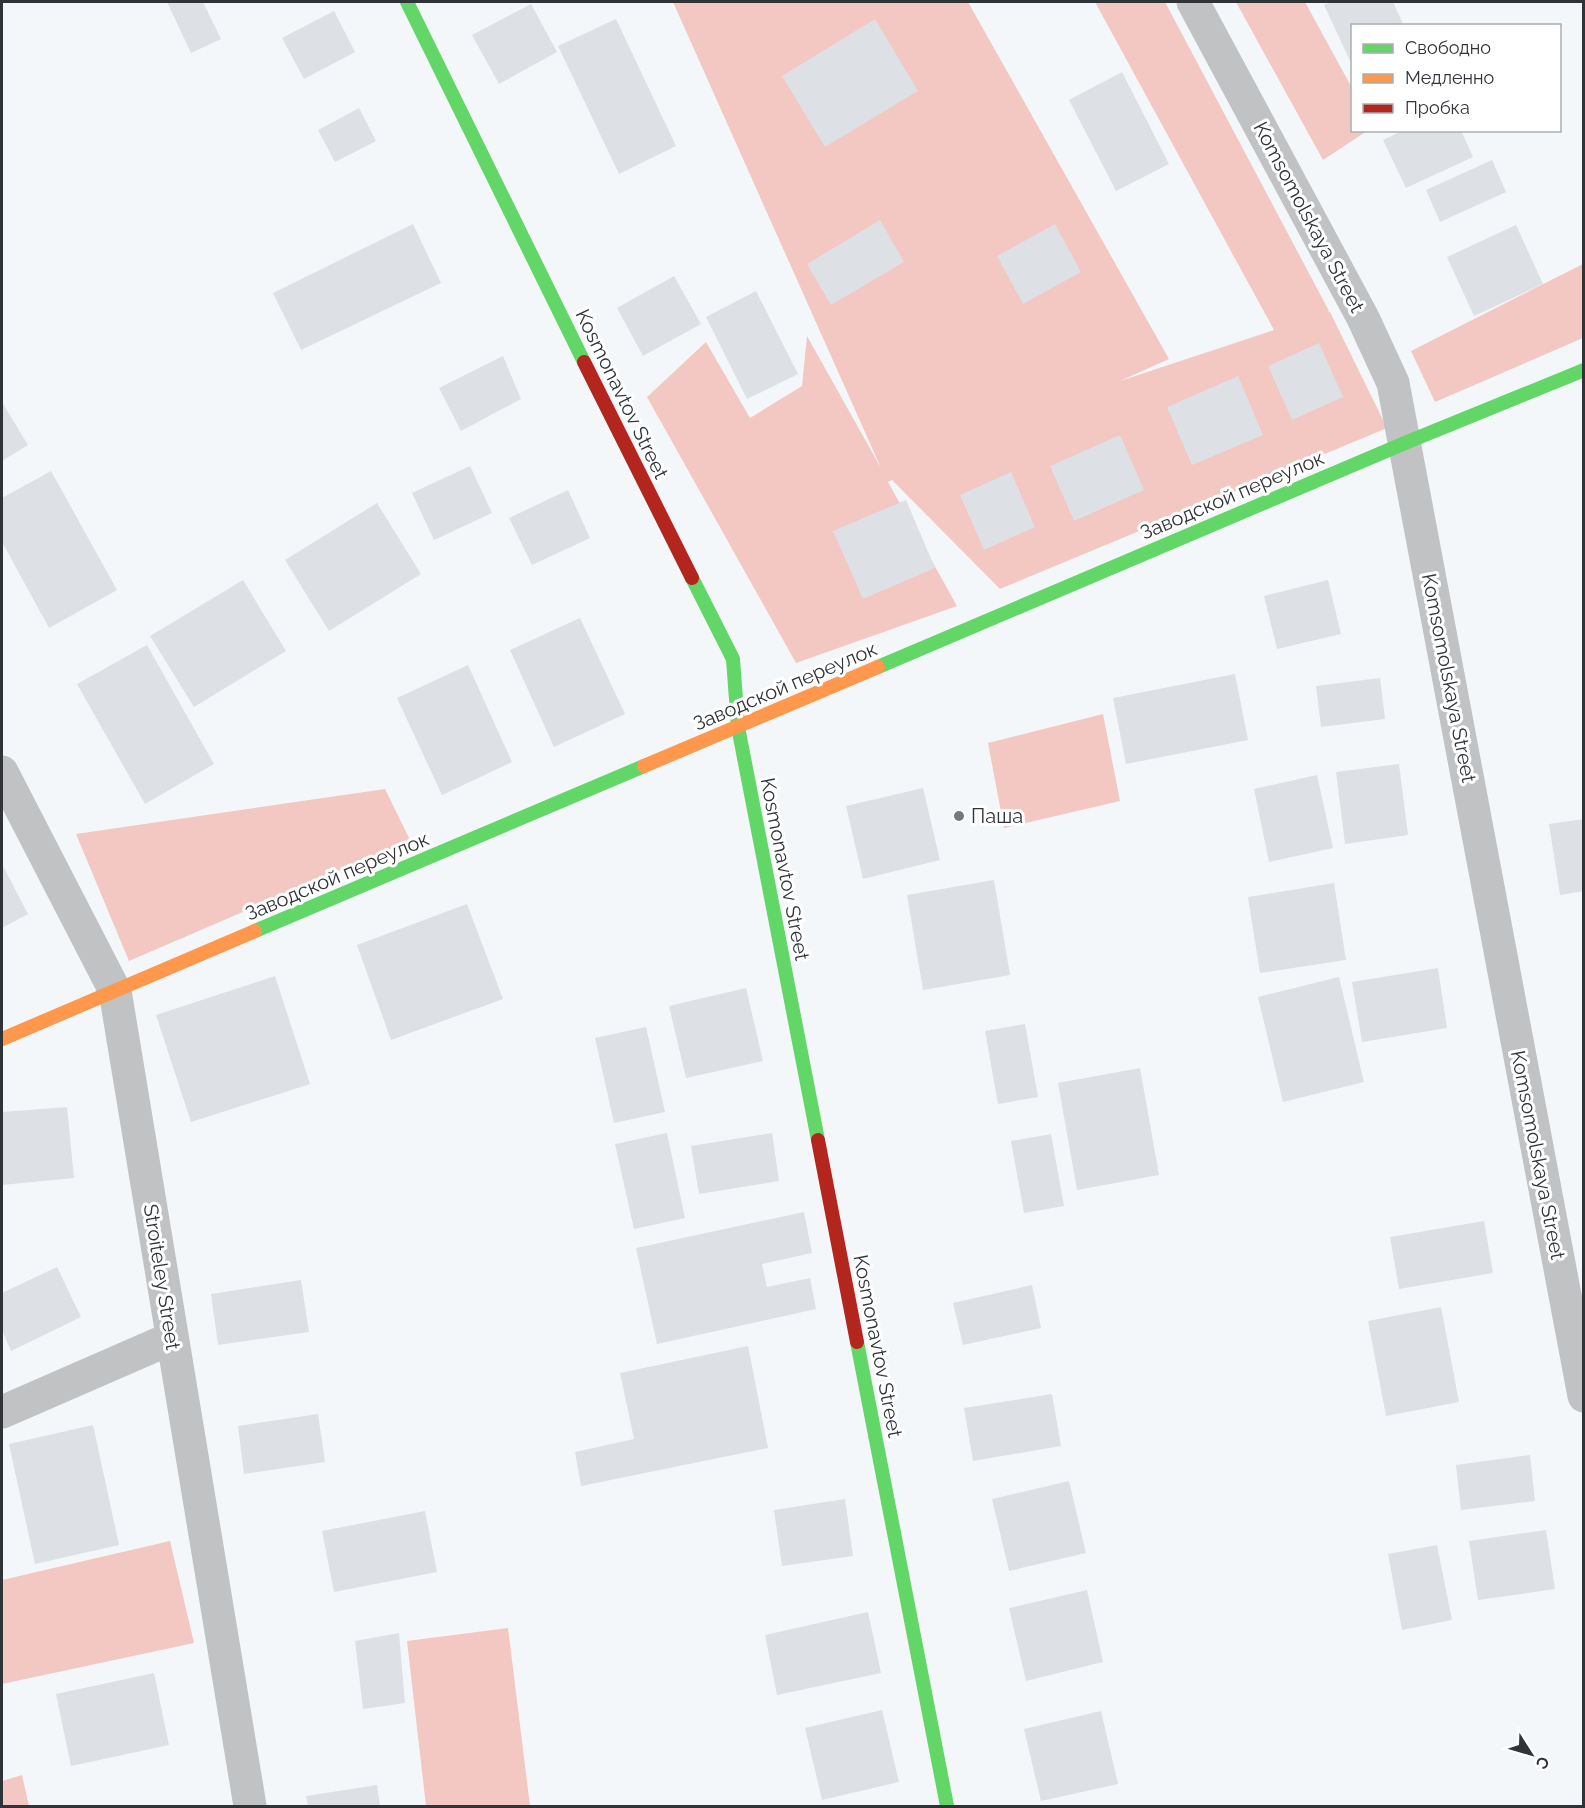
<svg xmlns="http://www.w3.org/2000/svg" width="1585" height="1808" font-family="Raleway,sans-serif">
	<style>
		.forest { fill: #f3c7c2 }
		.building { fill: #dde0e4 }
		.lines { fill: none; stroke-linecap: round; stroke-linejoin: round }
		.street { stroke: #c0c2c4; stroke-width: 33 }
		.fast { stroke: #63d668; stroke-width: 14 }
		.slow { stroke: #ff974d; stroke-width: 14 }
		.jam { stroke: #b3261e; stroke-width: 14 }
		.poi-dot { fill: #75787c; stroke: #fff; stroke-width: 2 }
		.labels { text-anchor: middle; stroke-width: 6; stroke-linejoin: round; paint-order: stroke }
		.street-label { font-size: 20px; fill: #303438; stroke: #fff }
		.poi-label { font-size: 20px; fill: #303438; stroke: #fff; text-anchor: start }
	</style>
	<rect width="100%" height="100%" fill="#f4f7fa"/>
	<path class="forest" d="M 673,2 L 968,2 L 1169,359 L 1120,381 L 1274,330 L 1095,2 L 1165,2 L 1329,311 L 1328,312 L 1330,312 L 1387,428 L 1000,589 L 892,480 L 888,482 L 957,606 L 796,663 L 647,397 L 706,342 L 750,418 L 802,386 L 807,336 L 881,468 Z
		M 1236,2 L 1305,2 L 1352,88 L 1352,130 L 1367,131 L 1323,160 Z
		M 1583,264 L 1583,338 L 1435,402 L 1411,351 Z
		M 1103,714 L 1120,801 L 1004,828 L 988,743 Z
		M 385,789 L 410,840 L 129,961 L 76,834 Z
		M 170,1541 L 194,1643 L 2,1684 L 2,1580 Z
		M 508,1628 L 530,1806 L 426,1806 L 407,1641 Z
		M 22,1775 L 29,1806 L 2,1806 L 2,1781 Z"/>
	<path class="building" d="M 167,2 L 203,2 L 221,39 L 191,53 Z
		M 1331,2 L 1393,2 L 1404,26 L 1352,26 L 1352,63 L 1351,63 L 1324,5 Z
		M 531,4 L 557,52 L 499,84 L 472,35 Z
		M 334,11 L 355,52 L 304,79 L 282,38 Z
		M 616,19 L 676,146 L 619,174 L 558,46 Z
		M 875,19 L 918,91 L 825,147 L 782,76 Z
		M 1122,72 L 1169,164 L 1116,191 L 1069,100 Z
		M 359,108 L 376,141 L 335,162 L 318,130 Z
		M 1404,130 L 1461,130 L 1473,157 L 1406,188 L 1383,140 Z
		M 1492,160 L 1506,192 L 1440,222 L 1426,190 Z
		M 880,220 L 904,262 L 831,305 L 807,264 Z
		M 413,224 L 441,283 L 301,350 L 273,293 Z
		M 1055,224 L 1081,272 L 1023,304 L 997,256 Z
		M 1516,225 L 1543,284 L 1474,316 L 1447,257 Z
		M 674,276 L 701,324 L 643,356 L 617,308 Z
		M 756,291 L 798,374 L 747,399 L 706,317 Z
		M 1319,343 L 1343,397 L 1292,420 L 1268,366 Z
		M 503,356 L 521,399 L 461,431 L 439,388 Z
		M 1238,376 L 1263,435 L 1192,465 L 1167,407 Z
		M 2,402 L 28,445 L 2,461 Z
		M 1120,435 L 1144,490 L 1074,521 L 1050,466 Z
		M 470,466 L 492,513 L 434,540 L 412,493 Z
		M 51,471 L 117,590 L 49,628 L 2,542 L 2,498 Z
		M 1011,472 L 1035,527 L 984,550 L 960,495 Z
		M 568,490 L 590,538 L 532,565 L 509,518 Z
		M 906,500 L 935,568 L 863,599 L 833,531 Z
		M 377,503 L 421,574 L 329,631 L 285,560 Z
		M 243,580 L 286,651 L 194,707 L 150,636 Z
		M 1328,580 L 1341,634 L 1277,649 L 1264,596 Z
		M 580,618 L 625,714 L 554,747 L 510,650 Z
		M 147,645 L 214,764 L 145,804 L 77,684 Z
		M 468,665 L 512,762 L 442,795 L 397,698 Z
		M 1235,674 L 1248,740 L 1126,764 L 1113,698 Z
		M 1380,678 L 1385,719 L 1321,727 L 1316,686 Z
		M 1399,764 L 1408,835 L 1345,844 L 1336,772 Z
		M 1317,775 L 1333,848 L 1269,862 L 1254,789 Z
		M 923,788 L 940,860 L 863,879 L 846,806 Z
		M 1584,819 L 1584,891 L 1560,895 L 1549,824 Z
		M 2,864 L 28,914 L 2,928 Z
		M 994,880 L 1010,975 L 923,990 L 907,895 Z
		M 1334,883 L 1346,960 L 1260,973 L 1248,897 Z
		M 467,904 L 503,999 L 391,1040 L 357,945 Z
		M 1438,968 L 1447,1028 L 1362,1042 L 1352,982 Z
		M 275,976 L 310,1084 L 191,1122 L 156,1015 Z
		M 1339,977 L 1364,1082 L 1283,1102 L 1258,997 Z
		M 746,988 L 763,1061 L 686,1078 L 669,1006 Z
		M 1025,1024 L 1038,1097 L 998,1104 L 985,1031 Z
		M 646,1027 L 665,1112 L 614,1123 L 595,1038 Z
		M 1140,1068 L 1159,1175 L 1077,1190 L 1058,1083 Z
		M 67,1107 L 74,1178 L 2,1185 L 2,1112 Z
		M 667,1133 L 685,1218 L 634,1229 L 615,1144 Z
		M 772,1133 L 779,1181 L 699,1194 L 691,1146 Z
		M 1051,1134 L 1064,1206 L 1024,1213 L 1011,1141 Z
		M 804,1212 L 812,1253 L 762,1264 L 767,1287 L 810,1278 L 816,1309 L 657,1344 L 636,1248 Z
		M 1484,1221 L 1493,1273 L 1399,1289 L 1390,1237 Z
		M 57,1267 L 81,1317 L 11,1351 L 2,1330 L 2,1293 Z
		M 301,1280 L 309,1332 L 218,1345 L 211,1294 Z
		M 1032,1285 L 1041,1328 L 963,1345 L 953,1303 Z
		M 1441,1307 L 1459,1402 L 1386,1416 L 1368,1321 Z
		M 748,1346 L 768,1448 L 581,1486 L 575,1452 L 634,1439 L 620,1373 Z
		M 1052,1394 L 1061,1446 L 973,1461 L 964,1408 Z
		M 318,1414 L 325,1462 L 244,1474 L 238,1426 Z
		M 93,1425 L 119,1545 L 35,1564 L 9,1444 Z
		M 1530,1455 L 1535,1501 L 1461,1510 L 1456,1465 Z
		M 1069,1481 L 1086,1553 L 1009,1571 L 992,1499 Z
		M 845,1499 L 853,1556 L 782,1566 L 774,1510 Z
		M 425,1511 L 437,1572 L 334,1592 L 322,1531 Z
		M 1546,1530 L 1555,1589 L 1478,1600 L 1469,1541 Z
		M 1437,1545 L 1452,1620 L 1402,1630 L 1388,1554 Z
		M 1087,1590 L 1103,1662 L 1026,1681 L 1009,1608 Z
		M 868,1612 L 881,1673 L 777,1695 L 765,1635 Z
		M 399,1633 L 405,1703 L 363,1709 L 355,1641 Z
		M 154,1673 L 169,1745 L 71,1766 L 56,1694 Z
		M 882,1710 L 899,1782 L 822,1800 L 805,1728 Z
		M 1101,1711 L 1118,1784 L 1041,1801 L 1024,1729 Z
		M 377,1785 L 380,1806 L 308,1806 L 306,1796 Z"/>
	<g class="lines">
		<path class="street" d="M 1193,2 L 1363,318 L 1393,383 L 1584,1396
			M 2,772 L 115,991 L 250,1806
			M 2,1412 L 172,1338"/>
		<path class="fast" d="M 407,2 L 584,362
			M 692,578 L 733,659 L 738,727 L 818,1140
			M 878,667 L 1405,443 L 1584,370
			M 255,931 L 644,766
			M 857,1342 L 947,1806"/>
		<path class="slow" d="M 644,766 L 878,667
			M 2,1039 L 255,931"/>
		<path class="jam" d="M 584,362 L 692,578
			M 818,1140 L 857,1342"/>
	</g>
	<circle class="poi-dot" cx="959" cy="816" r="6"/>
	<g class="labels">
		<g class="street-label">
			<text transform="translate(1309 217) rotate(62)" y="7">Komsomolskaya Street</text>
			<text transform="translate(622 394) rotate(64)" y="7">Kosmonavtov Street</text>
			<text transform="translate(1232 495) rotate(-23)" y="7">Заводской переулок</text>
			<text transform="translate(1449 678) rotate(79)" y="7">Komsomolskaya Street</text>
			<text transform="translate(785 686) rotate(-23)" y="7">Заводской переулок</text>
			<text transform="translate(785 869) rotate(79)" y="7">Kosmonavtov Street</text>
			<text transform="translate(337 876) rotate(-23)" y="7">Заводской переулок</text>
			<text transform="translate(1538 1155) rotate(79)" y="7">Komsomolskaya Street</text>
			<text transform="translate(162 1277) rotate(81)" y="7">Stroiteley Street</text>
			<text transform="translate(878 1346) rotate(79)" y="7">Kosmonavtov Street</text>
		</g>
		<g class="poi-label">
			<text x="971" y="823">Паша</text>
		</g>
	</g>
	<rect width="1585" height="1808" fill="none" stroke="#303438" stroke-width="6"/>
	<rect x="1351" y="24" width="210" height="108" fill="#ffffff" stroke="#acaeaf" stroke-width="1.5"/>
	<rect x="1363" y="44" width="30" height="9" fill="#63d668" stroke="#acaeaf" stroke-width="1.5"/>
	<text x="1405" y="54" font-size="18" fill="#303438">Свободно</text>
	<rect x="1363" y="74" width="30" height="9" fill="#ff974d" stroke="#acaeaf" stroke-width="1.5"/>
	<text x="1405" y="84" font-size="18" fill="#303438">Медленно</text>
	<rect x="1363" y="104" width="30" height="9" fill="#b3261e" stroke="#acaeaf" stroke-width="1.5"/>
	<text x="1405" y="114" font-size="18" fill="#303438">Пробка</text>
	<g transform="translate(1531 1754) rotate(127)" stroke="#ffffff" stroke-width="4.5" paint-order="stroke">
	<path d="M0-4.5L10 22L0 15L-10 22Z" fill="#303438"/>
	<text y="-9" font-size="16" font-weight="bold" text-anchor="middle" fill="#303438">С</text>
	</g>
</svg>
